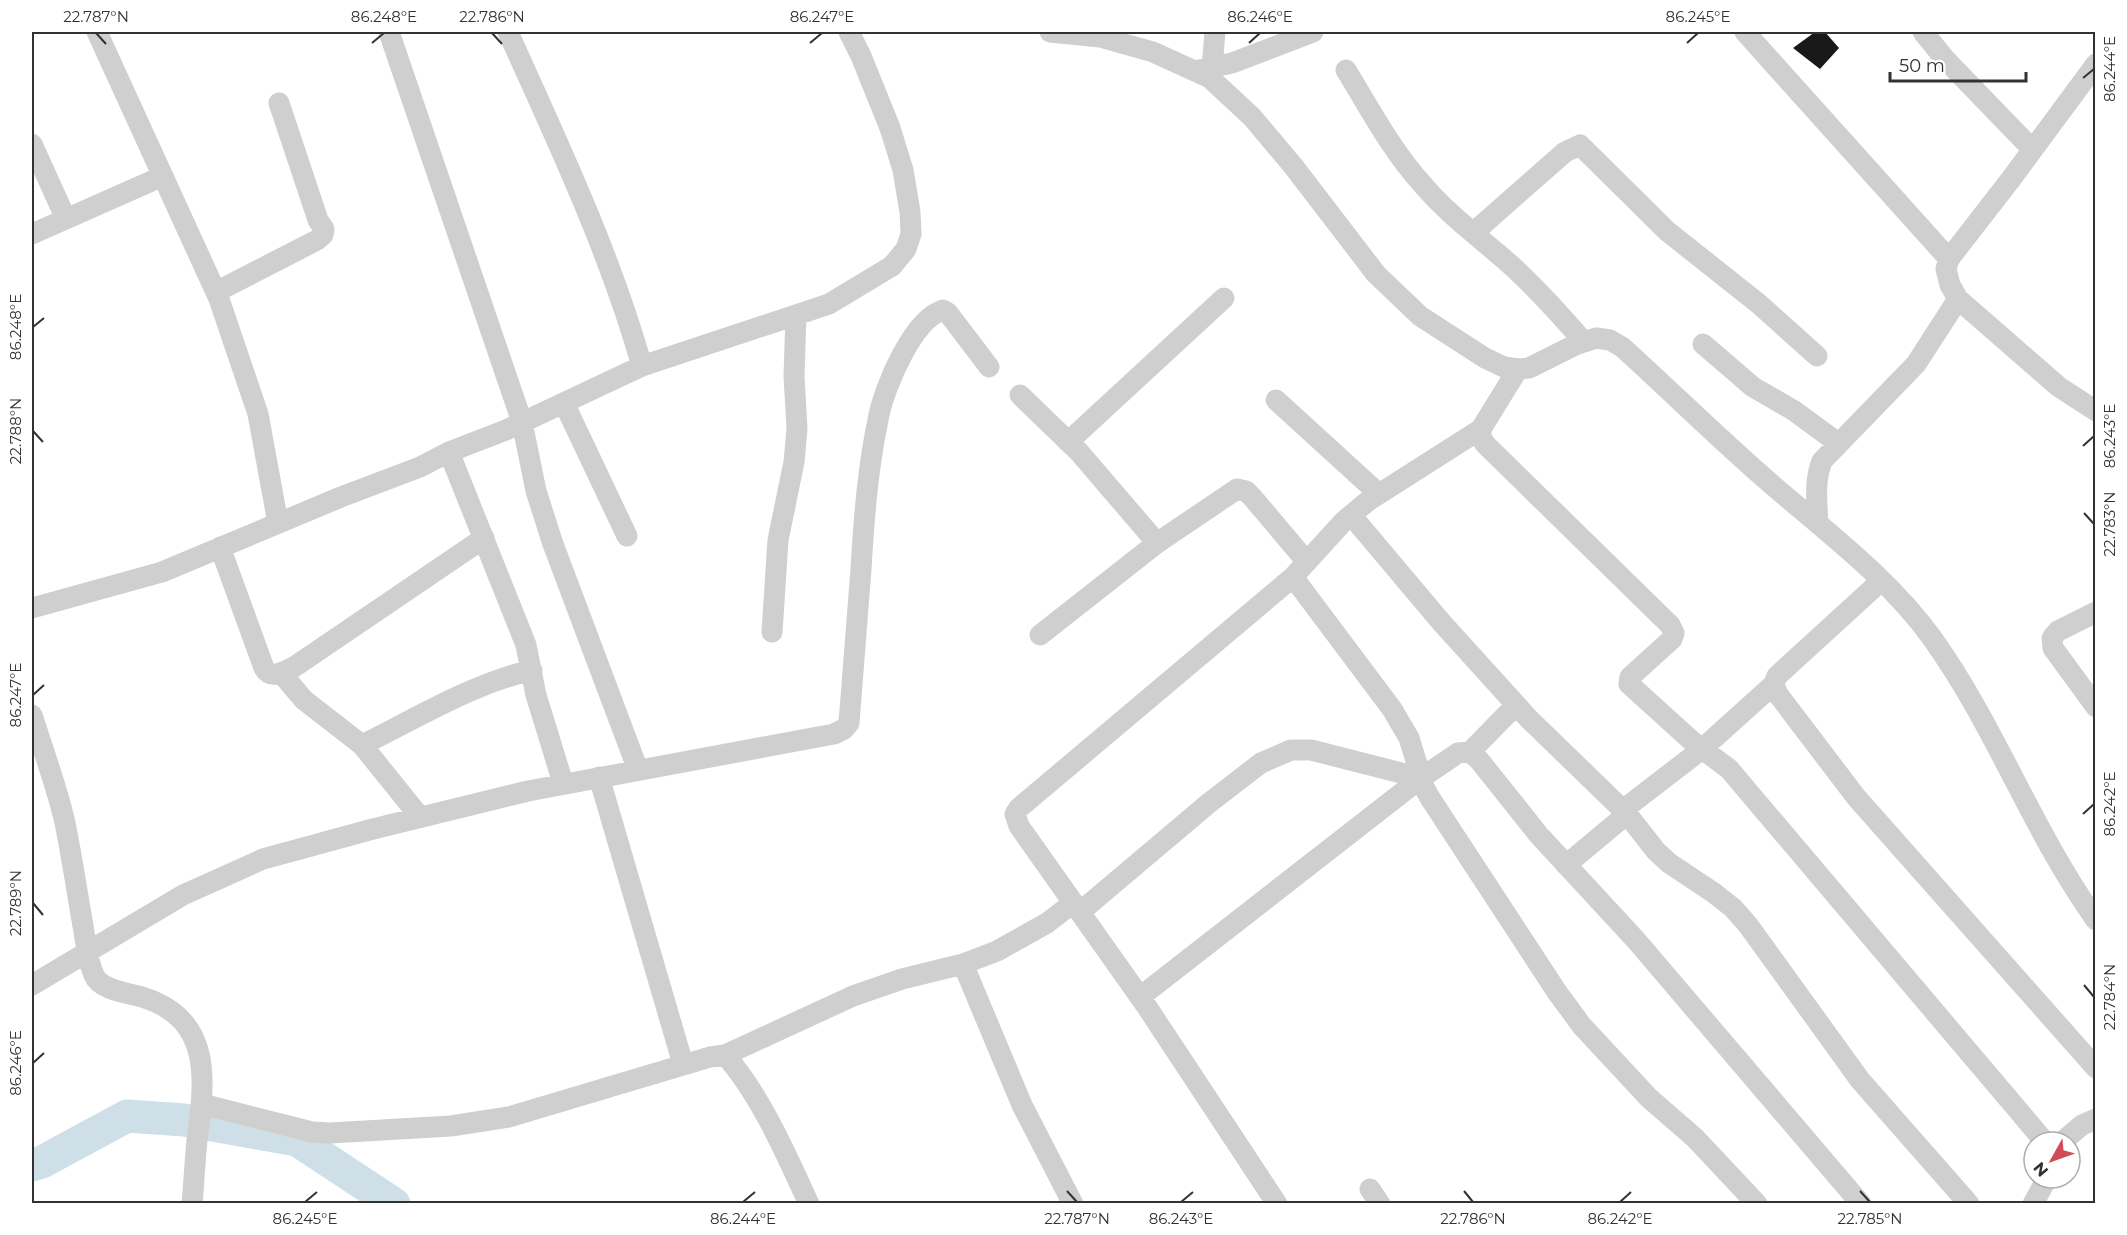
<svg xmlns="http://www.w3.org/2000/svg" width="2127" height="1235" font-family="Montserrat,sans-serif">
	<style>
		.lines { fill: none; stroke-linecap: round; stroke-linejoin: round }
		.river { stroke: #cedfe8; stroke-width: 33 }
		.building { fill: #191919 }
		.minor { stroke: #cfcfcf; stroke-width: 21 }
		.ticks { fill: none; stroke: #323232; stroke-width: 2 }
		.neatline { fill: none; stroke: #323232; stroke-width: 2 }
		.ticks-label { font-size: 15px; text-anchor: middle; fill: #323232 }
	</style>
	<rect width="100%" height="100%" fill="#fff"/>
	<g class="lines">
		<path class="river" d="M 32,1165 L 42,1162 L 127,1116 L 184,1120 L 297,1140 L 394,1204"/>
	</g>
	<path class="building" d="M 1815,32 L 1825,32 L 1839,48 L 1820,69 L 1793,48 Z"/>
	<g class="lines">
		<path class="minor" d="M 97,32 L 219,299 L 258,414 L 278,523
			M 389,32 L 522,422 L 536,491 L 553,544 L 638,770
			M 508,32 C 557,141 609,250 642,366
			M 1050,32 L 1100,37 L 1153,52 L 1210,78 L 1252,117 L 1294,167 L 1376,274 L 1420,316 L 1485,358 L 1504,367 L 1518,369 L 1529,368 L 1575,345 L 1596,338 L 1610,340 L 1622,347 C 1672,392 1719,439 1769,482 C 1825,531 1888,577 1932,638 C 1996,727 2032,831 2096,920
			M 1745,32 L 1949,259
			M 1923,32 L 1945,59 L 2032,149
			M 2096,64 L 2011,179 L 1949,259 L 1946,269 L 1950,285 L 1958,299 L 2059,387 L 2096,411
			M 1212,68 L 1215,32
			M 1346,70 C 1370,109 1392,151 1423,185 C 1447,213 1476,235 1504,259 C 1533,284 1559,313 1584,342
			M 1195,71 L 1232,63 L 1313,32
			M 32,144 L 66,219
			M 1473,233 L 1565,152 L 1580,145 L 1667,231 L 1759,304 L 1817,356
			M 32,234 L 163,176
			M 216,292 L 317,240 L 323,235 L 324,229 L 318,220 L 279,103
			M 1703,344 L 1753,387 L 1793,410 L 1838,443
			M 1518,369 L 1481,429 L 1481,437 L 1485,444 L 1670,625 L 1674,633 L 1672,639 L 1630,677 L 1629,684 L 1693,742 L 1729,769 L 2045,1142
			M 1020,395 L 1079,452 L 1157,543
			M 1276,400 L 1379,494
			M 564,403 L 627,536
			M 1068,442 L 1224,298
			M 449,452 L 526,645 L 536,695 L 563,783
			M 1351,515 L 1442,623 L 1529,719 L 1627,814 L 1566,865
			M 1818,524 C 1817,503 1814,481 1822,461 L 1916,364 L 1958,299
			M 220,547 L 264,668 C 271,680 283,672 294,667 L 484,538
			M 1293,577 L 1392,709 L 1409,738 L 1424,787 L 1430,798 L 1557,992 L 1582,1026 L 1649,1098 L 1695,1138 L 1757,1204
			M 1881,581 L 1777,676 L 1774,684 L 1777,693 L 1856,797 L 2096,1068
			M 32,608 L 162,572 L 341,497 L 420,467 L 449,452 L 506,430 L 642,366 L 829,304 L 892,266 L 906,249 L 911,234 L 910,212 L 903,170 L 890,128 L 861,56 L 849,32
			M 2096,612 L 2058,631 L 2052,638 L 2053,648 L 2096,707
			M 772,632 L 778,540 L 794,462 L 797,429 L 794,376 L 796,316
			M 1040,635 L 1157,543 L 1237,489 L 1246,491 L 1253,498 L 1307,562
			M 281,673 L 304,700 L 362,745 L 420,817
			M 1774,684 L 1702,749 L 1628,806 L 1627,814 L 1656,851 L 1669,863 L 1714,893 L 1733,908 L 1748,925 L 1860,1080 L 1969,1204
			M 32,715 C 43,750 57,787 65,823 C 72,857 77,892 83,926 C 86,942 87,960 94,975 C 100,990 127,993 142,997 C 213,1019 205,1080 197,1140 C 195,1161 194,1182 192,1204
			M 362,745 C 415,719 474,683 532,670
			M 1470,752 L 1516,705
			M 599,777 L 683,1064
			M 1080,912 L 1209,803 L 1261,763 L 1291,750 L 1311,750 L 1421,778
			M 963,964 L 1022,1105 L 1073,1204
			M 32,985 L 183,895 L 263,859 L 373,829 L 528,791 L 834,734 L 844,729 L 849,723 C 853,672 857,620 861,569 C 864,517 868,466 879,415 C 885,386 913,319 943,310 L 948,313 L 989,367
			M 1140,997 L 1421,778 L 1458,753 L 1470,752 L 1479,760 L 1538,834 L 1635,939 L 1861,1204
			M 725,1055 L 853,996 L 902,979 L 963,964 L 997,951 L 1047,923 L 1073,903
			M 202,1104 L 312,1132 L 330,1133 L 451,1126 L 509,1117 L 710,1057 L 725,1055 C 760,1094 787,1156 809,1204
			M 2062,1142 L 2082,1125 L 2096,1119
			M 1370,1189 L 1380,1204
			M 1277,1204 L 1147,1007 L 1019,826 L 1015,814 L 1019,808 L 1293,577 L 1343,522 L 1368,501 L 1481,429
			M 2033,1204 L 2047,1178"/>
	</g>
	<path class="ticks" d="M 96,33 L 106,44M 492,33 L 502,44M 372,43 L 384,33M 810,43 L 822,33M 1249,43 L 1260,33M 1687,43 L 1698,33M 2083,78 L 2094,69M 33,327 L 44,318M 33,431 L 43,442M 2083,446 L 2094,436M 2084,513 L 2094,524M 33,695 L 44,685M 2083,814 L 2094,804M 33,903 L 43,915M 2084,985 L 2094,997M 33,1063 L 44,1053M 1067,1191 L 1077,1202M 1464,1191 L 1473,1202M 1860,1191 L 1870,1202M 305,1202 L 317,1192M 743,1202 L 755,1192M 1181,1202 L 1193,1192M 1620,1202 L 1631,1192"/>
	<rect width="2127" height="1235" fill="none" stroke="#ffffff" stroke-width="66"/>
	<g transform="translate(2052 1160) rotate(230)"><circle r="28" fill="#ffffff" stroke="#adadad" stroke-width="1.5"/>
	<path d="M0-4.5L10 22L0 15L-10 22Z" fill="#d14c58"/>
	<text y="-9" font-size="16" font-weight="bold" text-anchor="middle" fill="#323232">N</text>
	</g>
	<path d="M1890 72v9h136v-9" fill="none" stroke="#323232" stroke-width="3"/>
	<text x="1899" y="72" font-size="18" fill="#323232" stroke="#ffffff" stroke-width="4.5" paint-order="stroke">50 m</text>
	<rect x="33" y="33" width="2061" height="1169" class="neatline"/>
	<g class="ticks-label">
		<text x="96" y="22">22.787°N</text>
		<text x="384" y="22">86.248°E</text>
		<text x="492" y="22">22.786°N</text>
		<text x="822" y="22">86.247°E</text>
		<text x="1260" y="22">86.246°E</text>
		<text x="1698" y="22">86.245°E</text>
		<text transform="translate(2110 69) rotate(-90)" y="5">86.244°E</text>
		<text transform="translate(16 327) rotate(-90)" y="5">86.248°E</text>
		<text transform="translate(16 431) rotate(-90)" y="5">22.788°N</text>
		<text transform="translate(2110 436) rotate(-90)" y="5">86.243°E</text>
		<text transform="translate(2110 524) rotate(-90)" y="5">22.783°N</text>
		<text transform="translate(16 695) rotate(-90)" y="5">86.247°E</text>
		<text transform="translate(2110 804) rotate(-90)" y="5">86.242°E</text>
		<text transform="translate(16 903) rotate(-90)" y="5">22.789°N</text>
		<text transform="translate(2110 997) rotate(-90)" y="5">22.784°N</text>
		<text transform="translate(16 1063) rotate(-90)" y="5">86.246°E</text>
		<text x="305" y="1224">86.245°E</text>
		<text x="743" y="1224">86.244°E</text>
		<text x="1077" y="1224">22.787°N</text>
		<text x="1181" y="1224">86.243°E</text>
		<text x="1473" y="1224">22.786°N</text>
		<text x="1620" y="1224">86.242°E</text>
		<text x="1870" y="1224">22.785°N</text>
	</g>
</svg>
